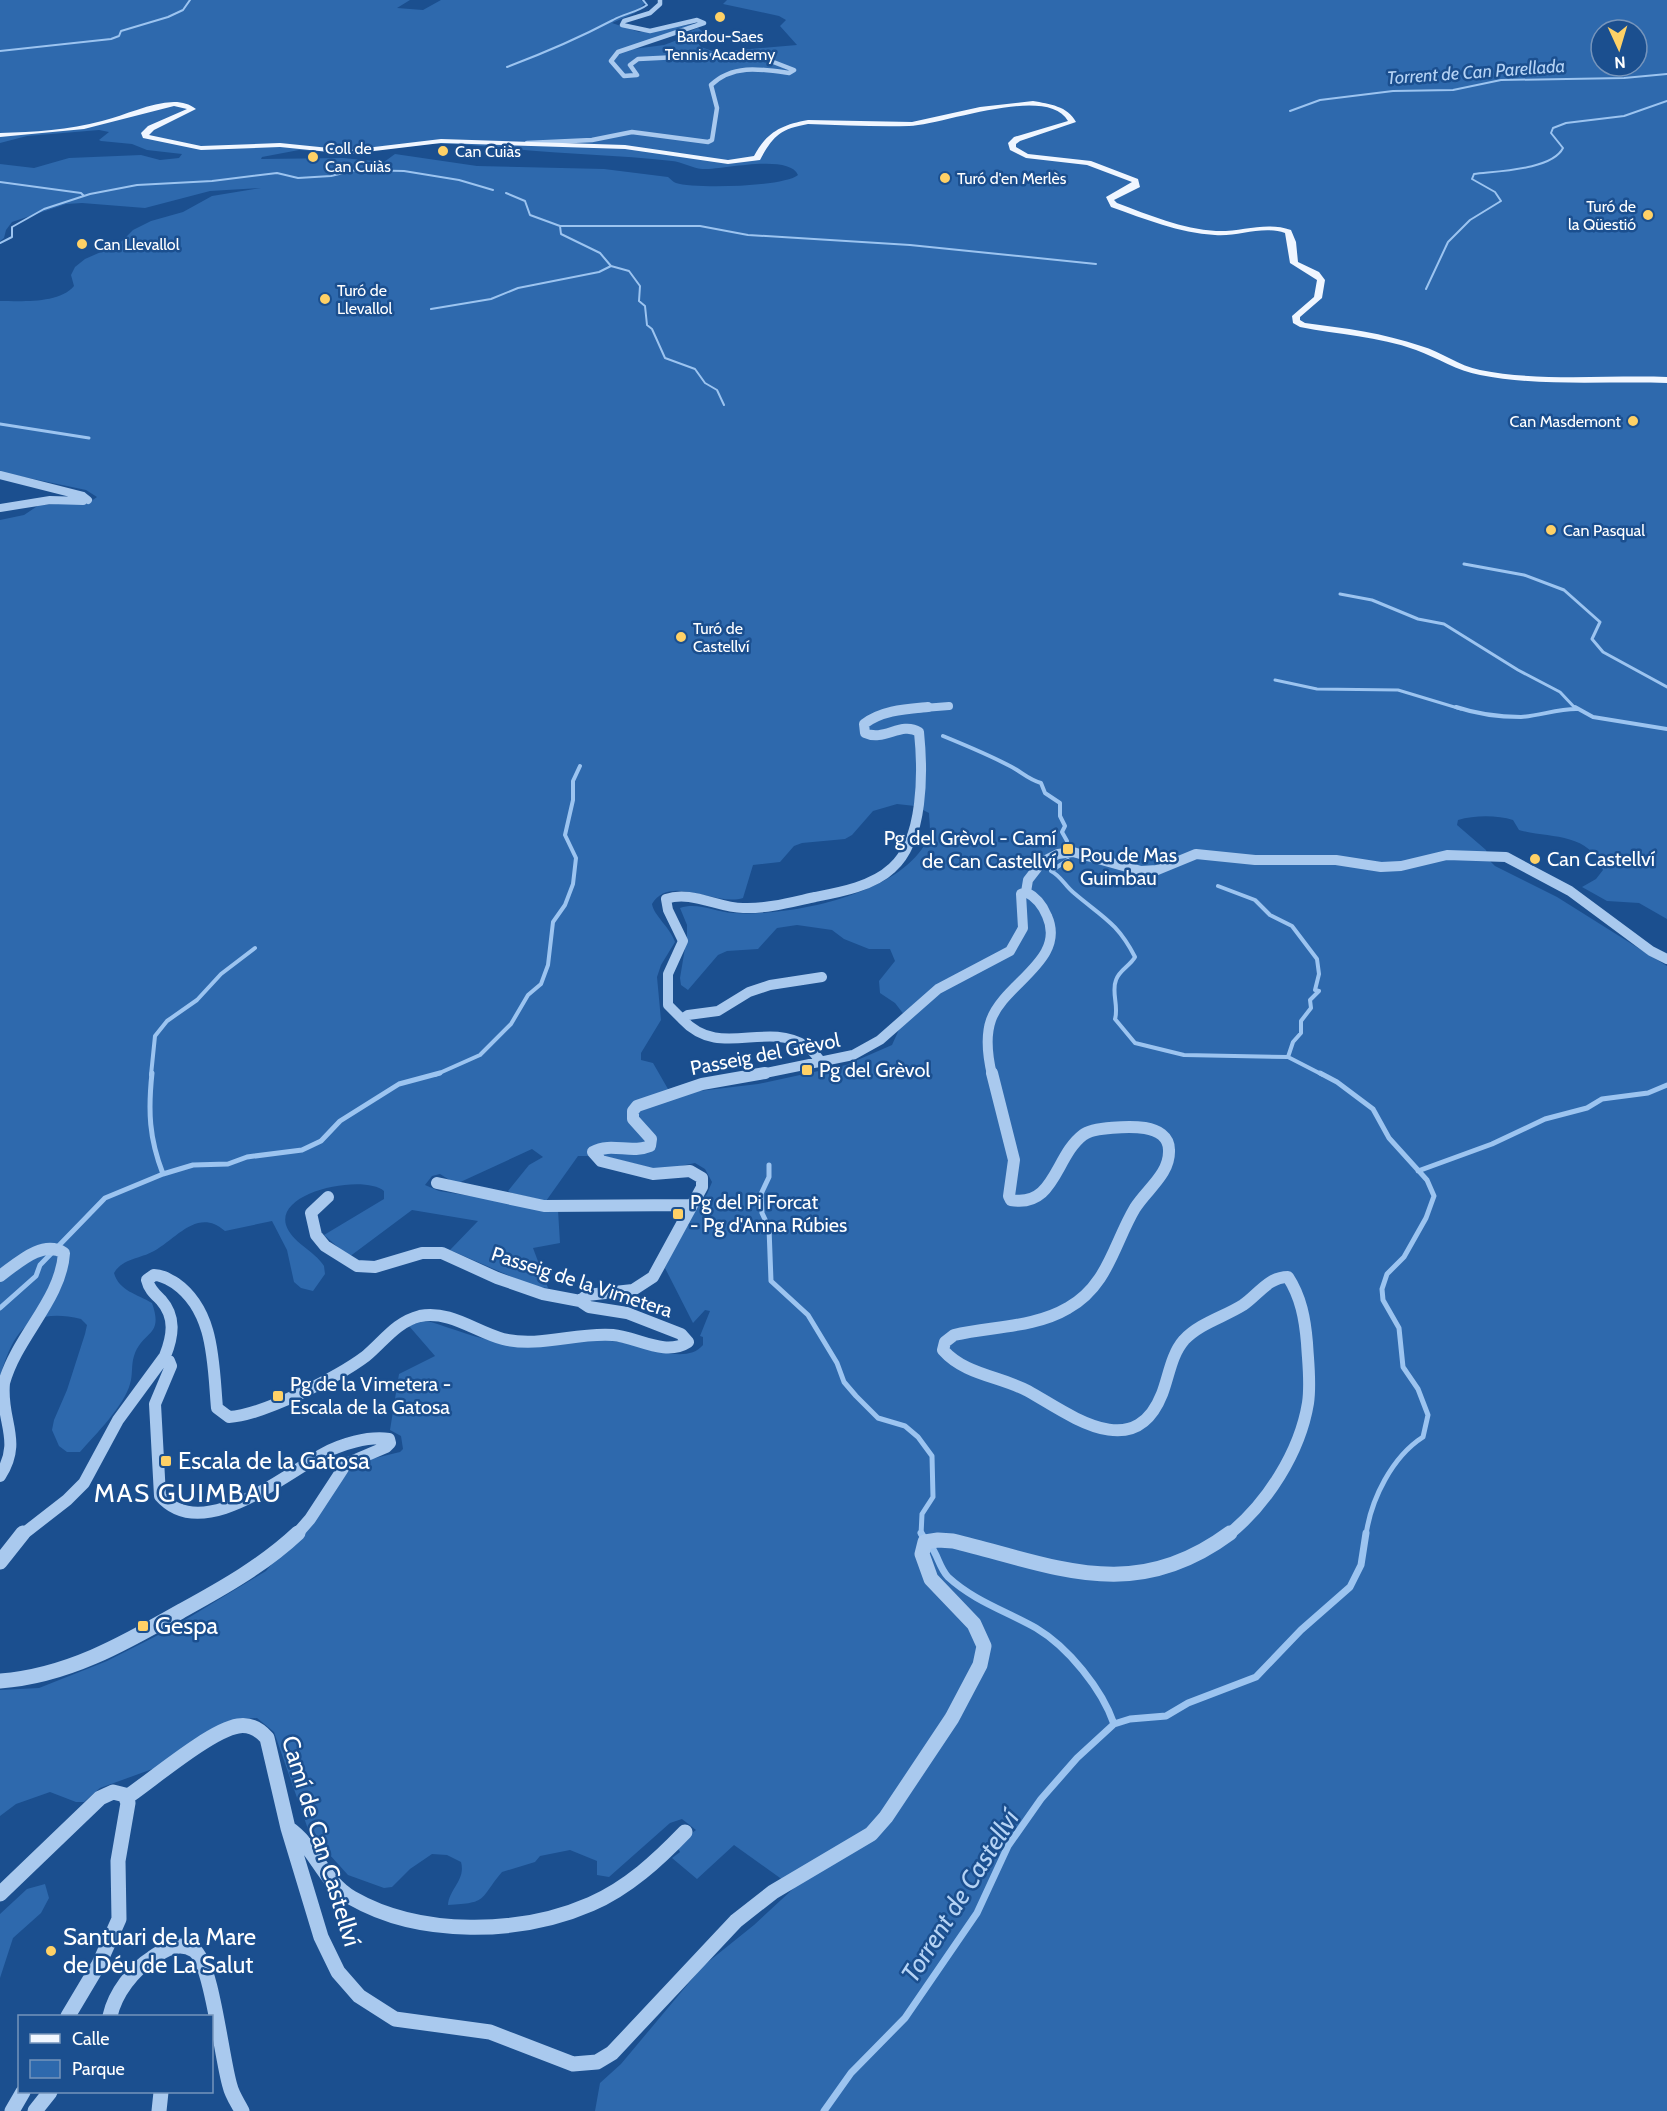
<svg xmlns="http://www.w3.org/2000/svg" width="1667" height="2111" font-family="Cabin,sans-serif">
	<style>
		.green { fill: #2e69ad; fill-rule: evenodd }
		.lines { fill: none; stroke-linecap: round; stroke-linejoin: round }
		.stream-far4 { stroke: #9cc4f0; stroke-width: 2 }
		.stream-far3 { stroke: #9cc4f0; stroke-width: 3 }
		.stream-far2 { stroke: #9cc4f0; stroke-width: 4 }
		.stream-far1 { stroke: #9cc4f0; stroke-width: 5 }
		.stream { stroke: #9cc4f0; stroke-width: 7 }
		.minor-far4 { stroke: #a9c9ee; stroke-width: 4.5 }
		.minor-far3 { stroke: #a9c9ee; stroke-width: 8 }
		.minor-far2 { stroke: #a9c9ee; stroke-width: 10 }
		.minor-far1 { stroke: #a9c9ee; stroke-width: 12 }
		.minor { stroke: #a9c9ee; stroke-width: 15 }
		.major { fill: #f0f6ff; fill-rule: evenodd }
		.poi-dot { fill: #ffd166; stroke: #1b4f8f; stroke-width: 2 }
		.labels { text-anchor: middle; stroke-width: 5; stroke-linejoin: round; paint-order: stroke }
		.far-poi-label { font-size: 16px; fill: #fff; stroke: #1b4f8f; text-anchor: start }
		.far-water-label { font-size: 18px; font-style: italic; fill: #b5d3f5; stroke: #1b4f8f }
		.poi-label { font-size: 20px; fill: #fff; stroke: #1b4f8f; text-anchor: start }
		.street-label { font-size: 20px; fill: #fff; stroke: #1b4f8f }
		.near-poi-label { font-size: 24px; fill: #fff; stroke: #1b4f8f; text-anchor: start }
		.near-street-label { font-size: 24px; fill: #fff; stroke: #1b4f8f }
		.near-neighbourhood-label { font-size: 26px; letter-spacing: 1.5px; fill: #fff; stroke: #1b4f8f }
		.near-water-label { font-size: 26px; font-style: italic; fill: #b5d3f5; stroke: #1b4f8f }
	</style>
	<rect width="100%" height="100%" fill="#1b4f8f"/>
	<path class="green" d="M 0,0 L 410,0 L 397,8 L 423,10 L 441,0 L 641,0 L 645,3 L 635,13 L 612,23 L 639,32 L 701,23 L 659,40 L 618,51 L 664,45 L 688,36 L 683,34 L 698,28 L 702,31 L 703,38 L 695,40 L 701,47 L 715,52 L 797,45 L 780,26 L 786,20 L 779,16 L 723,4 L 727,0 L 1667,0 L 1667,919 L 1639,903 L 1607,901 L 1582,887 L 1596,879 L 1603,870 C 1588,831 1551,839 1519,830 L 1513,820 C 1497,815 1475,815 1458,820 L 1457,825 L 1486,850 L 1490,861 L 1495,866 L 1557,897 L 1667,966 L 1667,2111 L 595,2111 L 600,2083 L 621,2064 L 703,1966 L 754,1925 L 794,1888 L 734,1845 L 697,1879 L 672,1858 L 680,1852 L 676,1845 L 696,1830 L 682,1819 L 670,1823 L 609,1877 L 597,1875 L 597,1861 L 570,1850 L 540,1856 L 535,1862 L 502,1872 C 479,1899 489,1903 448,1905 C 449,1889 466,1880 461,1862 L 447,1855 L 432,1854 L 410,1869 L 392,1887 L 384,1888 L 348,1875 L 309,1832 L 274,1732 L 257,1718 L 240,1719 L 158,1767 L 100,1788 L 84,1802 L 76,1802 L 50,1792 L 16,1804 L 0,1816 L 0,1690 L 39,1688 L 107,1661 L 170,1629 L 266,1571 L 349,1471 L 367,1460 L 400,1452 L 403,1449 L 401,1436 L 390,1430 L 399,1374 L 435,1356 L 409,1326 L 422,1321 L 431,1322 C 454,1329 477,1339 501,1342 C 541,1348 581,1336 620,1342 C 643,1345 686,1366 703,1345 L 703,1337 L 700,1336 L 710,1311 L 705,1310 L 693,1323 L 665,1268 L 693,1210 L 707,1194 L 712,1182 L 705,1169 L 695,1163 L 661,1170 L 603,1156 L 578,1156 L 546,1201 L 512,1193 L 508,1191 L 529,1165 L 543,1157 L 532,1149 L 456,1184 L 440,1174 L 432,1176 L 425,1185 L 439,1191 L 558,1210 L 560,1243 L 533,1248 L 548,1288 L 533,1286 L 450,1250 L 478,1221 L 412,1210 L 349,1257 L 324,1235 L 384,1199 L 384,1191 C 364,1174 276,1191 286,1225 C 292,1243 314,1250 324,1266 L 325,1274 L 313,1291 L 301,1288 L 294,1282 L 287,1250 L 272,1221 L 225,1231 C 198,1207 177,1238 154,1251 C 140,1259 123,1258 114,1273 C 119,1291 137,1294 152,1303 C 164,1337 143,1330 134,1356 C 131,1365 133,1375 130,1384 C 124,1406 95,1435 80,1452 L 67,1452 L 59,1446 L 52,1430 L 54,1420 L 67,1390 L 85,1334 L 87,1325 L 81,1319 C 29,1306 13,1332 0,1377 L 0,520 L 24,515 L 39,505 L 90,502 L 97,497 L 86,490 L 0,472 L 0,301 C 21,301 59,304 74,286 L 71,275 L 75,267 L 85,259 L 119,244 L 133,230 L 151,221 L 183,212 L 212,196 L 261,188 L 210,191 L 145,208 L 82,203 L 66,204 L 12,222 L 6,230 L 4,238 L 0,241 L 0,164 L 34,168 L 69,158 L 141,155 L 160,160 L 179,158 L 182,154 L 147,150 L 132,144 L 101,141 L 99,140 L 109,132 L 99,130 L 27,136 L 0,143 ZM 1601,30 L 1637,30 L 1637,66 L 1601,66 ZM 431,144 C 459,143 485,147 513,149 C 566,154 619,155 672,161 C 682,162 692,168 702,169 C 722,170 789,153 798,175 C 784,187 694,189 676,183 C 673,182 671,179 668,177 L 604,169 L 477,166 L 395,154 L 384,162 L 343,158 L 261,159 L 262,157 L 299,150 L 350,153 ZM 897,804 L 915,806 L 929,813 C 929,819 931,830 929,836 C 906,894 789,917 733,913 C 715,912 698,902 680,908 L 687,925 L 687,936 L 680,978 L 681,985 L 688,990 L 718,955 L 727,951 L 758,949 L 777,928 L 797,925 L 832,930 L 844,939 L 869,949 L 890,949 L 895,961 L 879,981 L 880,993 L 895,1003 L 905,1016 L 892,1045 L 846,1065 L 758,1084 L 699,1091 L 668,1089 L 653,1063 L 641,1060 L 641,1053 L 661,1020 L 657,977 L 661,965 L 675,942 C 670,927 654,916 652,904 C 670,873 716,907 743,898 L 753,865 L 780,862 L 794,846 L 802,843 L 845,839 L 852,835 L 873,811 Z
		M 45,1884 L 49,1898 L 41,1913 L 13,1938 L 0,1978 L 0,1914 L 27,1889 Z"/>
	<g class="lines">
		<path class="stream-far4" d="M 0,51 L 111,39 L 119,36 L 121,31 L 168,17 L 183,10 L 190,0
			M 507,67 C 544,53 579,38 613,20 C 625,13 636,13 647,5 L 643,0
			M 1290,111 L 1320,100 L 1393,91 L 1453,90 L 1501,80 L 1624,78 L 1667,74
			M 0,182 L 81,193 L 84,196
			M 506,193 L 525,201 L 530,215 L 560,226 L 561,234 L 600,253 L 611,266 L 629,271 L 640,286 L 639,301 L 645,306 L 647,325 L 652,329 L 665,358 L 695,369 L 705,383 L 717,390 L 724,405
			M 560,226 L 700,226 L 748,235 L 910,245 L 1096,264
			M 0,243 L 12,237 L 12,227 L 44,209 L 90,194 L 137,185 L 212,181 L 277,173 L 298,178 L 331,176 L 356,170 L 404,171 L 459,180 L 493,190
			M 1426,289 L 1448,242 L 1470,220 L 1501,201 L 1495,192 L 1472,179 L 1474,174 C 1497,171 1552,170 1563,148 L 1551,133 L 1553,128 L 1566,123 L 1624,116 L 1667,101
			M 431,309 L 491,299 L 518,288 L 599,272 L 611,266"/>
		<path class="stream-far3" d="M 0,424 L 89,438
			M 1464,564 L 1524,575 L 1564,590 L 1600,622 L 1592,639 L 1603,652 L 1667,687
			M 1340,594 L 1372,600 L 1418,619 L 1444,624 L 1518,670 L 1560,692 L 1576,709
			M 1275,680 L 1317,689 L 1398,690 L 1461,709"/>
		<path class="stream-far2" d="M 1456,707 C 1477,714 1499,717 1521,717 C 1539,716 1557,709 1576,709
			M 1575,707 L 1593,717 L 1667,729
			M 943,736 C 965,745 987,754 1008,765 C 1021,771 1027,779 1041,783 L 1045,793 L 1060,803 L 1060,816 L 1065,826 L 1062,832 L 1067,841
			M 1068,860 L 1051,871 C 1061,876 1065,886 1074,893 C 1102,917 1117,922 1135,957 C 1130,966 1119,970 1116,980 C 1111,992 1119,1006 1115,1019 L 1135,1043 L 1184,1055 L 1288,1057
			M 1218,886 L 1255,900 L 1270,915 L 1292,926 L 1317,959 L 1319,974 L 1315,990 L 1319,991 L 1310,1000 L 1311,1008 L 1301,1021 L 1301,1033 L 1293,1042 L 1288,1057
			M 1288,1057 L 1323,1075
			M 151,1075 L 155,1036 L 167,1021 L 197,1000 L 221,974 L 255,948
			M 435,1075 L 480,1055 L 511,1024 L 528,995 L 541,984 L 548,965 L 553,922 L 565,905 L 573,884 L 576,858 L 565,835 L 573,800 L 573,781 L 580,766"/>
		<path class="stream-far1" d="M 1320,1073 L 1337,1082 L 1373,1109 L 1389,1138 L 1427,1180 L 1434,1196 L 1426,1218 L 1404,1257 L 1387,1274 L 1382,1289 L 1383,1300 L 1399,1328 L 1403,1367 L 1418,1389 L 1428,1415 L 1423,1437 C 1392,1457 1371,1499 1366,1535
			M 769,1165 L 769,1177 L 761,1194 L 762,1213 L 769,1228 L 771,1281 L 808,1315 L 837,1363 L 844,1382 L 856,1396 L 878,1418 L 905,1426 L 918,1437 L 932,1456 L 933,1497 L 922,1514 L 921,1535
			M 1418,1171 L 1492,1144 L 1545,1119 L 1587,1108 L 1602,1099 L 1648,1093 L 1667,1085
			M 163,1174 L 193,1165 L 228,1164 L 247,1157 L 302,1150 L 321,1141 L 340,1121 L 399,1084 L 440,1073
			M 0,1308 L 36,1276 L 40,1265 L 105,1198 L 163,1174 C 149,1138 148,1111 152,1073"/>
		<path class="stream" d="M 921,1533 L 924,1538
			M 930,1545 C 938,1555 939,1567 948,1577 C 974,1601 1006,1611 1036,1628 C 1068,1647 1102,1689 1114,1724
			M 824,2111 L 851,2073 L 905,2018 L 977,1913 L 1008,1846 L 1041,1799 L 1077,1758 L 1114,1724 L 1130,1719 L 1166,1716 L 1188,1703 L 1256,1677 L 1301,1630 L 1350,1587 L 1361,1565 L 1366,1533"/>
		<path class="minor-far4" d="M 527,143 L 592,140 L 632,132 L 708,142 L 712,140 L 717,108 L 711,85 C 733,64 761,69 789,73 L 794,70 L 763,58 L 739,54 L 638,59 L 630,65 L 637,75 L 624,76 L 611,61 L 618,52 L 704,23 L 697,20 L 650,31 L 622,25 L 624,21 L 650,13 L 660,4 L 660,0"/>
		<path class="minor-far3" d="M 0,475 L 83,496 L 88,500
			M 0,508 L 50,500 L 83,501
			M 911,709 L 949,706"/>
		<path class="minor-far2" d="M 1026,892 L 1028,880 L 1042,862 L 1058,854 L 1073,852 L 1141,871 L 1157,870 L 1196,854 L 1255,860 L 1336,860 L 1381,867 L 1401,866 L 1447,855 L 1506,857 L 1570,891 L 1651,951 L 1667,959
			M 822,977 L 770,985 L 749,992 L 718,1011 L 688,1015 L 682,1019 C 720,1060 764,1020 806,1046 C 812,1049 817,1057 822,1063
			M 682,1019 L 668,1005 L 668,974 L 683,941 L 668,910 L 666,899 C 691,890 718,908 743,908 C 767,909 792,902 815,897 C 841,892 873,886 892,868 C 924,840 923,771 919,732 C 901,721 884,742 865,733 L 864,724 C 882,710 907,709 928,707
			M 756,1075 L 853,1055 L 880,1040 L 938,989 L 1010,951 L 1023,928 L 1021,894 L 1026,892
			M 992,1075 C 988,1058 985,1037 991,1020 C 1004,983 1067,960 1047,916 C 1043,906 1036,897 1026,892"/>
		<path class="minor-far1" d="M 992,1073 L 1014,1160 L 1009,1196 L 1011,1200 C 1055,1208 1055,1156 1083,1135 C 1093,1127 1131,1126 1145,1128 C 1157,1130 1169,1136 1169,1150 C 1170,1174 1147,1189 1135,1208 C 1114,1243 1108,1286 1068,1308 C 1034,1328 992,1326 954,1335 L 945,1342 L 943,1350 C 965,1375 1000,1376 1028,1391 C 1069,1414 1134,1465 1162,1394 C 1169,1376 1171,1355 1184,1340 C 1200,1323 1224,1317 1243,1305 C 1258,1295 1268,1277 1288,1277 C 1301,1297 1305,1319 1307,1343 C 1308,1362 1311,1383 1308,1403 C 1300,1452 1267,1504 1228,1535
			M 437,1183 L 544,1206 L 691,1205
			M 0,1276 C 17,1264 42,1239 64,1253 C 61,1300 17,1336 4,1383 C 0,1421 23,1440 0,1476
			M 580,1301 L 587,1295 L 633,1290 L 653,1277 L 702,1187 L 702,1178 L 690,1171 L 653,1174 L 601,1161 L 593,1152 C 611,1142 631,1154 650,1146 L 651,1139 L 633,1119 L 633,1111 L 637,1106 L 702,1084 L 765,1073
			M 162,1360 L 169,1361 L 171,1366 L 155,1404 L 160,1496 C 202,1544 282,1476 323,1454 C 341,1444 368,1436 389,1439 L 390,1443 L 386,1447 L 346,1464 L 310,1519 L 296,1535
			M 22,1535 L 67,1500 L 84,1483 L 118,1420 L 165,1356 C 173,1336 176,1317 161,1300 C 155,1294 149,1289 147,1280 L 154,1275 C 162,1275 168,1279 175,1283 C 215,1311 213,1364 217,1408 L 229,1417 C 263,1415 338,1377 366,1356 C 384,1341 396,1322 420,1316 C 450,1310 476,1332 503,1339 C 540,1348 576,1332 613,1335 C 637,1337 665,1357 688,1342 L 681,1334 L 627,1313 L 589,1307 L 580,1301 L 543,1294 L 497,1278 L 442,1253 L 422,1253 L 375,1267 L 357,1266 L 325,1246 L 316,1235 L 311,1213 L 328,1197"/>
		<path class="minor" d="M 0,1562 L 23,1533
			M 0,1681 C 68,1676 125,1643 183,1610 C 223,1588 264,1565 298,1533
			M 127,1797 C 152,1780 211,1730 238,1726 C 250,1724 259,1729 267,1738 L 288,1828 L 321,1937 L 338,1972 L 359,1996 L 395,2019 L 490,2032 L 573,2064 L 597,2062 L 612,2053 L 736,1921 L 773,1892 L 871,1834 L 886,1817 L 952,1718 L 980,1665 L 984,1646 L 974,1624 L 931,1579 L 922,1554 L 925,1542 L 938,1540 L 953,1541 C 1056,1566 1133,1605 1230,1533
			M 288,1828 C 315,1846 323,1882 352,1898 C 420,1937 520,1935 591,1904 C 628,1888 658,1860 685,1832
			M 0,1894 L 100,1798 L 113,1792 L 125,1795 L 128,1803 L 118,1861 L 119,1919 L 99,1964 L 68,2016
			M 110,2016 C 115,1993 133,1970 152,1958 C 165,1949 179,1941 194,1950 C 212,1963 222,2061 230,2086 C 232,2095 238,2103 242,2111
			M 12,2111 L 23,2092
			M 35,2111 L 50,2092
			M 159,2111 L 161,2092"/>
		<path class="major" d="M 1033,101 C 1049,104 1068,106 1076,122 L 1020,141 L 1016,144 L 1016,147 L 1028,154 L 1091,161 L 1138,179 L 1140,187 L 1114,200 L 1117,203 C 1149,215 1182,229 1216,231 C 1242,232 1266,221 1291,230 L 1296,242 L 1298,262 L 1319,272 L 1325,280 L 1322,298 L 1300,317 L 1300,320 L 1305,323 C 1345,328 1383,333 1421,346 C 1442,352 1459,366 1480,370 C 1541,382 1605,375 1667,377 L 1667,383 C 1605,381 1541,387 1480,375 C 1457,371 1438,358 1416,350 C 1378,336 1339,335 1300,327 L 1293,323 L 1292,316 L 1314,297 L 1317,280 L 1290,263 L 1285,233 C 1262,225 1238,237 1215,235 C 1179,233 1145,219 1111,207 L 1106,197 L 1132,182 L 1087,165 L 1026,158 L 1010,150 L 1008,143 L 1014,137 L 1068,121 C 1047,84 943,125 909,126 C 876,127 842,125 808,124 C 780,129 773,136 760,160 L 728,164 L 625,149 L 441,143 L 349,154 L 280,147 L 201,150 L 143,138 L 141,133 L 148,126 L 187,109 L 174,106 L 84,129 L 0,137 L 0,133 C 34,132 69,130 102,121 C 126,115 149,103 174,102 C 183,102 189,104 196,109 L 154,130 L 149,135 L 201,146 L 280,143 L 349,150 L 441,139 L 625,145 L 728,160 L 754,156 C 767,132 781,125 808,120 L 912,122 L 980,107 Z"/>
	</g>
	<g class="poi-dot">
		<circle cx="720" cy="17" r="6"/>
		<circle cx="443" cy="151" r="6"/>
		<circle cx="313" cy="157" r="6"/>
		<circle cx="945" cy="178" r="6"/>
		<circle cx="1648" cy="215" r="6"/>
		<circle cx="82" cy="244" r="6"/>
		<circle cx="325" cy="299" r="6"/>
		<circle cx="1633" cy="421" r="6"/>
		<circle cx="1551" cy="530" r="6"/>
		<circle cx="681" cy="637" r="6"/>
		<rect x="1062" y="843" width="12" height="12" rx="3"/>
		<circle cx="1535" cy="859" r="6"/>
		<circle cx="1068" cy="866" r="6"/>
		<rect x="801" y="1064" width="12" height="12" rx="3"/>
		<rect x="672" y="1208" width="12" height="12" rx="3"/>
		<rect x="272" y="1390" width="12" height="12" rx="3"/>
		<rect x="160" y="1455" width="12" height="12" rx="3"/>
		<rect x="137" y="1620" width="12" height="12" rx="3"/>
		<circle cx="51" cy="1951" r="6"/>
	</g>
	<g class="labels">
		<g class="far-poi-label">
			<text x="720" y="42" text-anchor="middle">Bardou-Saes<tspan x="720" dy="18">Tennis Academy</tspan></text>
			<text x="325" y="154">Coll de<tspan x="325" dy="18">Can Cuiàs</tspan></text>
			<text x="455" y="157">Can Cuiàs</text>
			<text x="957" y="184">Turó d'en Merlès</text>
			<text x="1636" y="212" text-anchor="end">Turó de<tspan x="1636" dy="18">la Qüestió</tspan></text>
			<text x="94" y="250">Can Llevallol</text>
			<text x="337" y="296">Turó de<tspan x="337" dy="18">Llevallol</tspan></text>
			<text x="1621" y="427" text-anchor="end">Can Masdemont</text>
			<text x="1563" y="536">Can Pasqual</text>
			<text x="693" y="634">Turó de<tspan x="693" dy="18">Castellví</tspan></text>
		</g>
		<g class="far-water-label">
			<text transform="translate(1476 72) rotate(-4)" y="6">Torrent de Can Parellada</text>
		</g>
		<g class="poi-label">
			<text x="1056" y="845" text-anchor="end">Pg del Grèvol - Camí<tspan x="1056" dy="23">de Can Castellví</tspan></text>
			<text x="1080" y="862">Pou de Mas<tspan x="1080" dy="23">Guimbau</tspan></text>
			<text x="1547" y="866">Can Castellví</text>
			<text x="819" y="1077">Pg del Grèvol</text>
			<text x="690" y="1209">Pg del Pi Forcat<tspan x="690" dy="23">- Pg d'Anna Rúbies</tspan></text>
			<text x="290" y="1391">Pg de la Vimetera -<tspan x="290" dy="23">Escala de la Gatosa</tspan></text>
		</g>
		<g class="street-label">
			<text transform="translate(765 1054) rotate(-11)" y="7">Passeig del Grèvol</text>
			<text transform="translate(582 1282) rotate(18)" y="7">Passeig de la Vimetera</text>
		</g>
		<g class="near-poi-label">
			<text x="178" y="1469">Escala de la Gatosa</text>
			<text x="155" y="1634">Gespa</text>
			<text x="63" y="1945">Santuari de la Mare<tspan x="63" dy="28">de Déu de La Salut</tspan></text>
		</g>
		<g class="near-street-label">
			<text transform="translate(321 1841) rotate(73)" y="8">Camí de Can Castellví</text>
		</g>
		<g class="near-neighbourhood-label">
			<text x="188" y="1502">MAS GUIMBAU</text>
		</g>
		<g class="near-water-label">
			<text transform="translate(960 1896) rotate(-58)" y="9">Torrent de Castellví</text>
		</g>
	</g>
	<rect x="18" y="2015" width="195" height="78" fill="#1b4f8f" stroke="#7695bc" stroke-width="1.5"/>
	<rect x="30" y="2034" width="30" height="9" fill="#f0f6ff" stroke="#7695bc" stroke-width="1.5"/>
	<text x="72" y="2045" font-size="18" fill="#ffffff">Calle</text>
	<rect x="30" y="2060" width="30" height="18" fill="#2e69ad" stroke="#7695bc" stroke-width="1.5"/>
	<text x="72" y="2075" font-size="18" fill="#ffffff">Parque</text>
	<g transform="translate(1619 48) rotate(176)"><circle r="28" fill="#1b4f8f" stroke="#7695bc" stroke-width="1.5"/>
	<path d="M0-4.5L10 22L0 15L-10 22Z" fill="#ffd166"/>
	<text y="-9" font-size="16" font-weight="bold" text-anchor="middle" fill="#ffffff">N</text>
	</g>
</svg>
